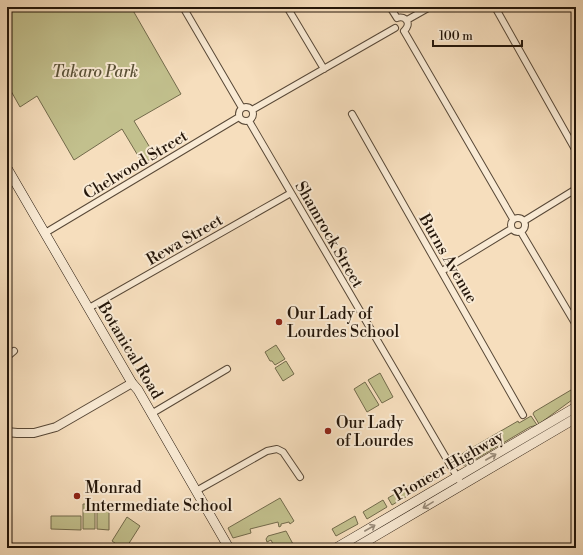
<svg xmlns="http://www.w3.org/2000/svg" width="583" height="555" font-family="'Libre Bodoni',serif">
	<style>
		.green { fill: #c2c08d; stroke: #736b4c }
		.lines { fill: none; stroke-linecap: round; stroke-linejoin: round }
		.minor-casing { stroke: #584837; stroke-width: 8 }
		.tertiary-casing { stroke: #584837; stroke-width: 10 }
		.secondary-casing { stroke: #24160a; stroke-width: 10 }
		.minor { stroke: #f9ead4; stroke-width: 6 }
		.tertiary { stroke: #f9ead4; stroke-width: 8 }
		.secondary { stroke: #f9ead4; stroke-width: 9 }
		.oneway { stroke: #998b79 }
		.poi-dot { fill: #8f2418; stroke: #f9ead4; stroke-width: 1.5 }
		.labels { text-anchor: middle; stroke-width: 4; stroke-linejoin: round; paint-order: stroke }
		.park-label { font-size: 16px; font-style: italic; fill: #5b5238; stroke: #f9ead4 }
		.street-label { font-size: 16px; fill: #24160a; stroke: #f9ead4 }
		.poi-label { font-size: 16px; fill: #24160a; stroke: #f9ead4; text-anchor: start }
	</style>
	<rect width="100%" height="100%" fill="#f6debd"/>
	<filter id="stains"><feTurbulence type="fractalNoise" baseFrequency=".005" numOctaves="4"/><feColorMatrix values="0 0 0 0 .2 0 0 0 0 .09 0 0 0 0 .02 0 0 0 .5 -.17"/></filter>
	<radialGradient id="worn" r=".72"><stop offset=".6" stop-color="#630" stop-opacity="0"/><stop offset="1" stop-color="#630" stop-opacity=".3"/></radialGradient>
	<path class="green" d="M 7,7 L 131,7 L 181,94 L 134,121 L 155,156 L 143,164 L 122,129 L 74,160 L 37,96 L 20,107 L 7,84 Z
		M 276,345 L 285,359 L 275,365 L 272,361 L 270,361 L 265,352 Z
		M 286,361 L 294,374 L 283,381 L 275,368 Z
		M 380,373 L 393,397 L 382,403 L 368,380 Z
		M 365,382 L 379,405 L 367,412 L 354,389 Z
		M 576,387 L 576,397 L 539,424 L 533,414 L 534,412 Z
		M 531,416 L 537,425 L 530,427 L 466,465 L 459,465 L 456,462 L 463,453 L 518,421 L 519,423 Z
		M 442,466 L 444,470 L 443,475 L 392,505 L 388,498 Z
		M 280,498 L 294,521 L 290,524 L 289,522 L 281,524 L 281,526 L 279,527 L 278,522 L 250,529 L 251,533 L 233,538 L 228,528 Z
		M 383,500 L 387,507 L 367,519 L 363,512 Z
		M 83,504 L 95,504 L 95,529 L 83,529 Z
		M 97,504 L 109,504 L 109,530 L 97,529 Z
		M 51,516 L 81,516 L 81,530 L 51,529 Z
		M 355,516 L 358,524 L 336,536 L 332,529 Z
		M 127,517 L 140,526 L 126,548 L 122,548 L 112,541 Z
		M 286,531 L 293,544 L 286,548 L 275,548 L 271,540 L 267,542 L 266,539 L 268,536 Z"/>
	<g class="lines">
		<defs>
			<path id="minor" d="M 183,7 L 242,108
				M 287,7 L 324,69
				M 390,7 L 397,18
				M 495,7 L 576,151
				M 397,18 C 406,15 412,24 404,31
				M 407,20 L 430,7
				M 404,31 L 513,219
				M239 114a7 7 0 1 1 14 0a7 7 0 1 1-14 0Z
				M 252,110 L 395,28
				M 352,114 L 523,415
				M 249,121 L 459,480
				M511 225a7 7 0 1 1 14 0a7 7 0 1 1-14 0Z
				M 524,221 L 576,189
				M 521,232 L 576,325
				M 45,233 L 239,117
				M 442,271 L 511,229
				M 89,308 L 291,193
				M 7,357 L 14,351
				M 151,414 L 227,369
				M 196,491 L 267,451 L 277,449 L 283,452 L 300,477"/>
			<path id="tertiary" d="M 7,432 L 17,433 L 34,433 L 56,427 L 132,383"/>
			<path id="secondary" d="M 7,168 L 132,383 L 138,390 L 229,548
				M 336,548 L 576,407
				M 355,548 L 576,418"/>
		</defs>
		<use href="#minor" class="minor-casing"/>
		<use href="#tertiary" class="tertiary-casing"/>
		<use href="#secondary" class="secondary-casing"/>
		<use href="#minor" class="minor"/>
		<use href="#tertiary" class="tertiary"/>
		<use href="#secondary" class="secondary"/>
	</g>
	<defs><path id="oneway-shaft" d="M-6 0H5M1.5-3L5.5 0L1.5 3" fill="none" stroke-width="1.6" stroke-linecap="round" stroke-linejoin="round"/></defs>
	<g class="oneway">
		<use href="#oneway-shaft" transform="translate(491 457) rotate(-30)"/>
		<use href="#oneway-shaft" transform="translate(428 505) rotate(149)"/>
		<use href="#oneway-shaft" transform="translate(370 528) rotate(-30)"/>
	</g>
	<g class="poi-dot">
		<circle cx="279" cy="322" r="4"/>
		<circle cx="328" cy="431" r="4"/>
		<circle cx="77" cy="496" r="4"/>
	</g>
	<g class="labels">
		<g class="park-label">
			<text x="95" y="77">Takaro Park</text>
		</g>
		<g class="street-label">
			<text transform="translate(135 164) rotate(-31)" y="6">Chelwood Street</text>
			<text transform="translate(330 234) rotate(60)" y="6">Shamrock Street</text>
			<text transform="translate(184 239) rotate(-30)" y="6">Rewa Street</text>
			<text transform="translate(449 258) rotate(60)" y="6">Burns Avenue</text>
			<text transform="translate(131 350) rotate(59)" y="6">Botanical Road</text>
			<text transform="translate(448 465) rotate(-30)" y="6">Pioneer Highway</text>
		</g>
		<g class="poi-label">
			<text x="287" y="319">Our Lady of<tspan x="287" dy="18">Lourdes School</tspan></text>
			<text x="336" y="428">Our Lady<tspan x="336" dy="18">of Lourdes</tspan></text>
			<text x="85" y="493">Monrad<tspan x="85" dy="18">Intermediate School</tspan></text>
		</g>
	</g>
	<rect width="583" height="555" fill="none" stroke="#f6debd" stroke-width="24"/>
	<rect x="8" y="8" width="567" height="539" fill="none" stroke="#24160a" stroke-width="2"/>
	<rect x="12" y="12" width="559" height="531" fill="none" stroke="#24160a"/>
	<path d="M433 40v6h89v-6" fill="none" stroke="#24160a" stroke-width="2"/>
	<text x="439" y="40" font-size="12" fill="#24160a" stroke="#f9ead4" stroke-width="3" paint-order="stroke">100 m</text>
	<rect width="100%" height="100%" filter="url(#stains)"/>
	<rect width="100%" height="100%" fill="url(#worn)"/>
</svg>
